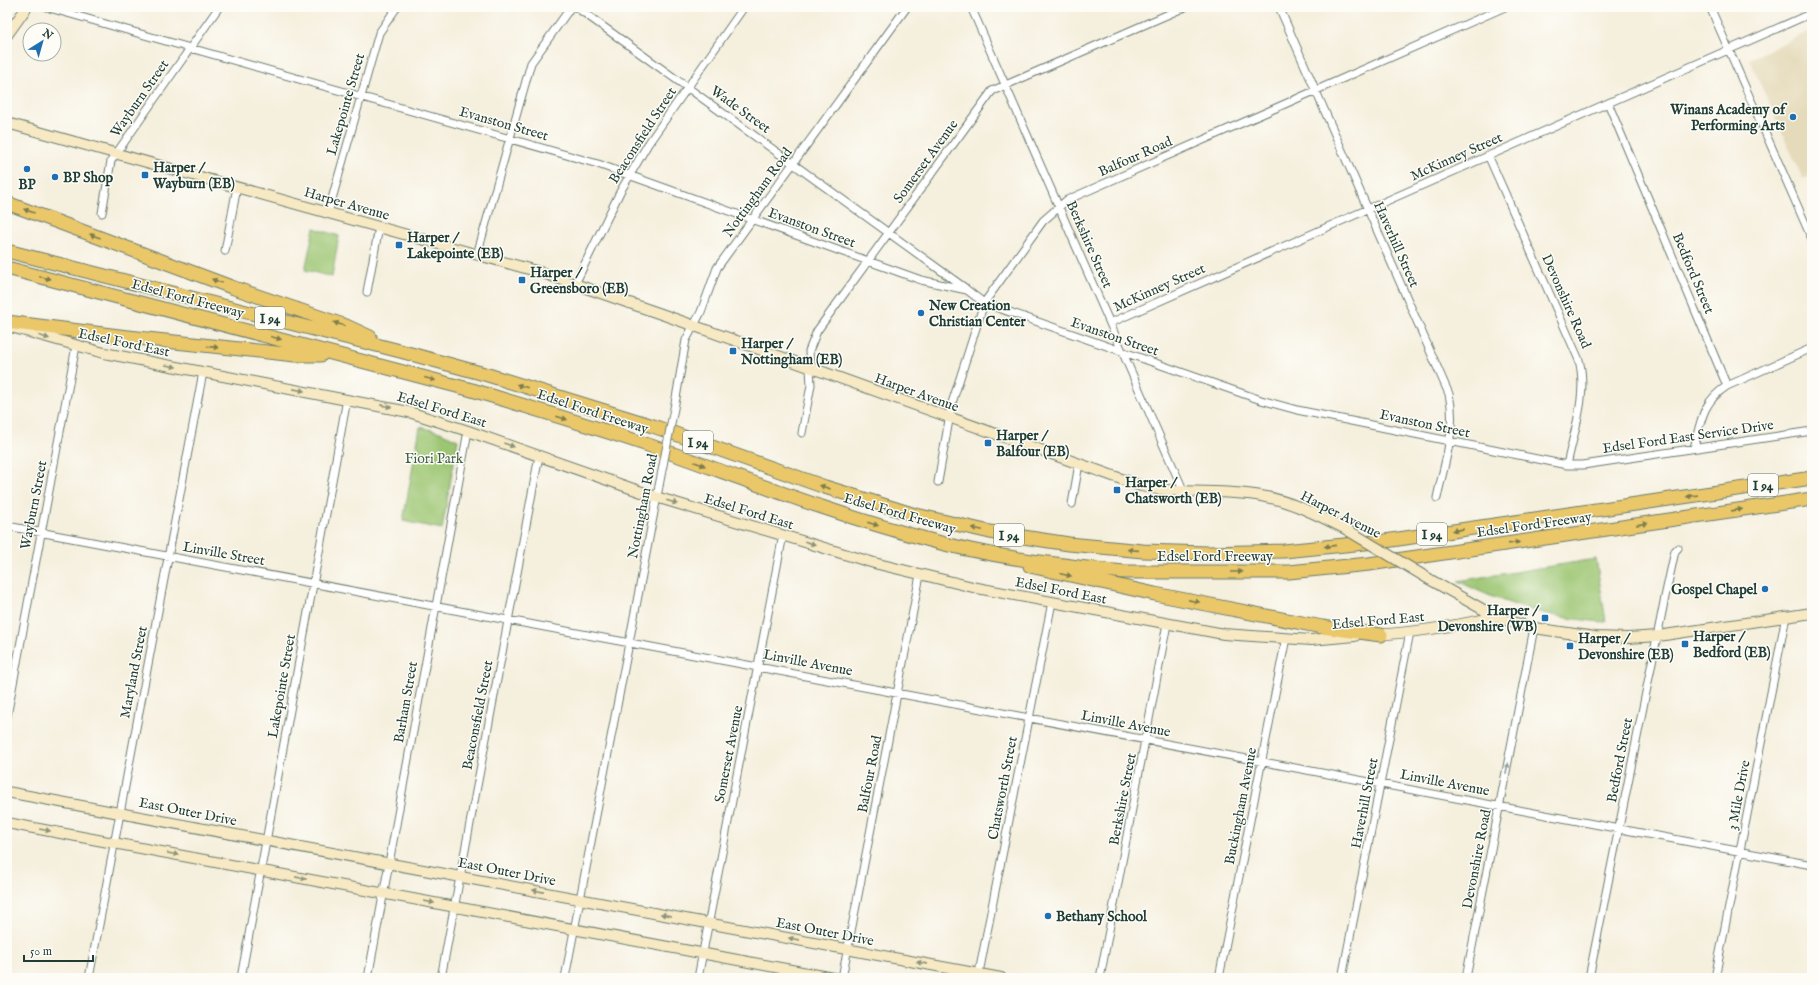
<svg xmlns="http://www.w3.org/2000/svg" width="1819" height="985" font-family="'IM FELL English',serif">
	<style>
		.built { fill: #e5daba }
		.green { fill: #9dc672; stroke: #5e8253 }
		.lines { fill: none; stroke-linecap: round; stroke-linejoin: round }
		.street-casing { stroke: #6a7b6f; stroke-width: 9 }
		.secondary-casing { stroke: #6a7b6f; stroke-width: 12 }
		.highway-casing { stroke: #6a7b6f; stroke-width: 15 }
		.street { stroke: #fff; stroke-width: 7 }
		.secondary { stroke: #f7e9c3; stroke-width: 10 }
		.highway { stroke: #eac769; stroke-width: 13 }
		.street-bridge-casing { stroke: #6a7b6f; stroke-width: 9; stroke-linecap: butt }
		.secondary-bridge-casing { stroke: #6a7b6f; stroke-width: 12; stroke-linecap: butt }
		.street-bridge { stroke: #fff; stroke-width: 7 }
		.secondary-bridge { stroke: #f7e9c3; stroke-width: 10 }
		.oneway { fill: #7a7b4c }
		.oneway2 { fill: #8b937c }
		.oneway3 { fill: #8f9e9a }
		.poi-dot { fill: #1f6fb2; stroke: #fdfcf7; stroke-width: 1.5 }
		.labels { text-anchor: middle; stroke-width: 3; stroke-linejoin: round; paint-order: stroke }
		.shield { fill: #fdfcf7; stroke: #62766e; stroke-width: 1 }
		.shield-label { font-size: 13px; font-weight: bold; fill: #1f3d34 }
		.street-label { font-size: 14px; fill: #1f3d34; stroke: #fdfcf7 }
		.poi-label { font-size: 14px; font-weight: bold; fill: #1f3d34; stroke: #fdfcf7; text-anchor: start }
		.park-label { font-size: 14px; fill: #3e5f44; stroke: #fdfcf7 }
	</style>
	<rect width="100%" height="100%" fill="#fdfcf7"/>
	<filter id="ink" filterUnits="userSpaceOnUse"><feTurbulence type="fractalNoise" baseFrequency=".025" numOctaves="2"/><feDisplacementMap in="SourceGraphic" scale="8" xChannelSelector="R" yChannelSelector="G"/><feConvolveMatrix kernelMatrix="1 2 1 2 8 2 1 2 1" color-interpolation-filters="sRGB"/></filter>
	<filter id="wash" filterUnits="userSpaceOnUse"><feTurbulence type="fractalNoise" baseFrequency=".012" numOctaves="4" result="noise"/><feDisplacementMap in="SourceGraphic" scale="16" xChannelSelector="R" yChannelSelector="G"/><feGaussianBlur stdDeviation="0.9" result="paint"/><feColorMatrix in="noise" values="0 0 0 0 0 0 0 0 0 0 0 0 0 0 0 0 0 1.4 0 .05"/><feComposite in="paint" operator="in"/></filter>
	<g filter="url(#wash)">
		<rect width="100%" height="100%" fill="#f5efdd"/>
		<path class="built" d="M 1812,30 L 1812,175 L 1803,179 L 1749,59 Z"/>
		<path class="green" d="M 314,228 L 339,236 L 332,277 L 305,270 Z
			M 420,427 L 440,432 L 458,440 L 442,529 L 403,521 Z
			M 1596,559 L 1606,622 C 1553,619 1505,605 1458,581 Z"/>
	</g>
	<g filter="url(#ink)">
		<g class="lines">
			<defs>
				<path id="street" d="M 46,7 L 598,164 L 921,280 L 967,290 L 984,303 L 1261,400 L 1297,410 L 1567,465 L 1583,465 L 1812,431
					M 576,7 L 965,288
					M 971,7 L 1184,492
					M 1279,7 L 1449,394 C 1457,429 1444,464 1437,498
					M 1710,7 L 1812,239
					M 1608,103 L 1727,386
					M 1488,155 L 1579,360 C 1588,394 1574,431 1567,465
					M 102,213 L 111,161 L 219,7
					M 328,213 L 379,33 L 397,7
					M 225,251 L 237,187
					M 477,255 L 531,63 L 571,7
					M 575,284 L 620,192 L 648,144 L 744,7
					M 367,292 L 379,227
					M 1110,323 L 1812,13
					M 676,398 L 686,340 L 701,312 L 717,268 L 907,7
					M 802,433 L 811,385 L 809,351 L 817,331 L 992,91 L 1185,7
					M 1694,448 C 1701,421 1702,402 1727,386 L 1812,348
					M 938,482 L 952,403 L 984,303 L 1043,221 L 1067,200 L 1505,7
					M 1072,504 L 1079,464
					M 7,526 L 1812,865
					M 7,716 L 76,346
					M 89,978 L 203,372
					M 241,978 L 347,399
					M 368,978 L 468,431
					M 441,978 L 539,456
					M 565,978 L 659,486
					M 698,978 L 783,535
					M 842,978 L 920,575
					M 978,978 L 1052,602
					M 1100,978 L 1167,624
					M 1219,978 L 1286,638
					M 1342,978 L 1410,632
					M 1466,978 L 1534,628
					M 1589,978 L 1665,597 L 1675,551 L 1678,548
					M 1715,978 L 1786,616"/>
				<path id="secondary" d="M 7,35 L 27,7
					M 7,123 L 543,273 L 664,315 L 1141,486 C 1181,495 1221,489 1261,496 C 1291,501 1317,515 1344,528
					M 11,327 L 104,353 L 409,412 L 468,431 L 656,497 L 874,563 L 977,588 L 1224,634 L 1311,640 L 1355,636
					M 1429,579 L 1498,618 L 1534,628 L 1595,637 L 1628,638 L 1658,636 L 1812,613
					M 1373,635 C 1415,633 1455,626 1496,617
					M 7,792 L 1001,978
					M 7,823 L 834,978"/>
				<path id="highway" d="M 7,203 L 234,288 L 346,326 L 370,337
					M 7,251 L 400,351 L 488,375 L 653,426 L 825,487 L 912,514 L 990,532 L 1069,544 L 1143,551 L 1208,553 L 1284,551 L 1385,541 L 1812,478
					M 7,268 L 472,390 C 532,408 592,426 651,446 C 742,478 832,514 926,539 C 989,557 1059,565 1124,572 L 1289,572 L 1369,564 L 1812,499
					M 7,322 L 119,336 L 295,355 L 321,355
					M 1030,566 L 1155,594 L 1322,627 L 1381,635"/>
			</defs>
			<use href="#street" class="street-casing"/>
			<use href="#secondary" class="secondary-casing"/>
			<use href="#highway" class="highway-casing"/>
			<use href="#street" class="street"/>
			<use href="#secondary" class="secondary"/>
			<use href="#highway" class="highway"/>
			<defs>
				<path id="street-bridge" d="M 659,486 L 676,398"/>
				<path id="secondary-bridge" d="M 1344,528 L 1429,579"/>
			</defs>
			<use href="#street-bridge" class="street-bridge-casing"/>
			<use href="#secondary-bridge" class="secondary-bridge-casing"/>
			<use href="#street-bridge" class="street-bridge"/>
			<use href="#secondary-bridge" class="secondary-bridge"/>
		</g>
		<defs><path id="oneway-solid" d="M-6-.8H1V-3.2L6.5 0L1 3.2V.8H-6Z"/></defs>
		<g class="oneway">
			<use href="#oneway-solid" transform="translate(29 211) rotate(-160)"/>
			<use href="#oneway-solid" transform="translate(95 236) rotate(-160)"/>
			<use href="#oneway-solid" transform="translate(45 278) rotate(14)"/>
			<use href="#oneway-solid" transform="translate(217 281) rotate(-160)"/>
			<use href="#oneway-solid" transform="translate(339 324) rotate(-161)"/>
			<use href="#oneway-solid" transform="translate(276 338) rotate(15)"/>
			<use href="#oneway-solid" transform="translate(213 347) rotate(6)"/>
			<use href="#oneway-solid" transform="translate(430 379) rotate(15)"/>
			<use href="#oneway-solid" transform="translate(522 386) rotate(-163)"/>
			<use href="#oneway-solid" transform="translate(562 418) rotate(18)"/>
			<use href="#oneway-solid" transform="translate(700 464) rotate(20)"/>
			<use href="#oneway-solid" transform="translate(825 487) rotate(-161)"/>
			<use href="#oneway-solid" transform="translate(1692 496) rotate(172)"/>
			<use href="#oneway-solid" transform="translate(1737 510) rotate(-8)"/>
			<use href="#oneway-solid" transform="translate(873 524) rotate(17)"/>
			<use href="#oneway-solid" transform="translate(1642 524) rotate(-8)"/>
			<use href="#oneway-solid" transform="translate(977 529) rotate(-168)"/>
			<use href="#oneway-solid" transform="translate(1458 530) rotate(172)"/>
			<use href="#oneway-solid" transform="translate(1514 543) rotate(-8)"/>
			<use href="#oneway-solid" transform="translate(1330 546) rotate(174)"/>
			<use href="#oneway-solid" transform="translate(1133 550) rotate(-176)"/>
			<use href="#oneway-solid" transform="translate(1237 572)"/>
			<use href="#oneway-solid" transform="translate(1066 575) rotate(12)"/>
			<use href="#oneway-solid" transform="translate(1194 601) rotate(11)"/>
		</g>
		<g class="oneway2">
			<use href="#oneway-solid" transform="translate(44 337) rotate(17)"/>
			<use href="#oneway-solid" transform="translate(171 366) rotate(10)"/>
			<use href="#oneway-solid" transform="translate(299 390) rotate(11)"/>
			<use href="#oneway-solid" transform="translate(386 406) rotate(11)"/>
			<use href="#oneway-solid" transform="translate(509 445) rotate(20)"/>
			<use href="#oneway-solid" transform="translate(672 502) rotate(17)"/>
			<use href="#oneway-solid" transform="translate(810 543) rotate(17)"/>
			<use href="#oneway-solid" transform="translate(45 830) rotate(10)"/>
			<use href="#oneway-solid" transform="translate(173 854) rotate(11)"/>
			<use href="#oneway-solid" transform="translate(301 878) rotate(11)"/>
			<use href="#oneway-solid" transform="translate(538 891) rotate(-169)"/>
			<use href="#oneway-solid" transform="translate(429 902) rotate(11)"/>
			<use href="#oneway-solid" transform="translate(666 915) rotate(-169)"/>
			<use href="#oneway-solid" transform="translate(794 939) rotate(-169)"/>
			<use href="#oneway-solid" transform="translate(922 963) rotate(-169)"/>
		</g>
		<use class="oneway3" href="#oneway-solid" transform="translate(1507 768) rotate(-79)"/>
	</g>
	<g class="poi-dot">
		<circle cx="1793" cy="117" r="4"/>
		<circle cx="27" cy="169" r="4"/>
		<rect x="141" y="171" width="8" height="8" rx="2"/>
		<circle cx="55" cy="177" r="4"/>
		<rect x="395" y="241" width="8" height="8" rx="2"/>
		<rect x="518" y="276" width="8" height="8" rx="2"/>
		<circle cx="921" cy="313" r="4"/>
		<rect x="729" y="347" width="8" height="8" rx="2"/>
		<rect x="984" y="439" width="8" height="8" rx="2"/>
		<rect x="1113" y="486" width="8" height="8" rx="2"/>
		<circle cx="1765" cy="589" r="4"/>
		<rect x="1541" y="614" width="8" height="8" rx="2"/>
		<rect x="1681" y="640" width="8" height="8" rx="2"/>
		<rect x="1566" y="642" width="8" height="8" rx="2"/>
		<circle cx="1048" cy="916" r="4"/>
	</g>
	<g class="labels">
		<g class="shield">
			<rect x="255" y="307" width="30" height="22" rx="3"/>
			<rect x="683" y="431" width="30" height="22" rx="3"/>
			<rect x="1748" y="474" width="30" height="22" rx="3"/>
			<rect x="1417" y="523" width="30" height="22" rx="3"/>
			<rect x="994" y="524" width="30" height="22" rx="3"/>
		</g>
		<g class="shield-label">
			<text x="270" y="323">I 94</text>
			<text x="698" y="447">I 94</text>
			<text x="1763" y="490">I 94</text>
			<text x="1432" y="539">I 94</text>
			<text x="1009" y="540">I 94</text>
		</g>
		<g class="street-label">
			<text transform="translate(139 98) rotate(-55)" y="5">Wayburn Street</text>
			<text transform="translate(345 104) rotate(-74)" y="5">Lakepointe Street</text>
			<text transform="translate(741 109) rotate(36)" y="5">Wade Street</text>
			<text transform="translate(504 123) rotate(16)" y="5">Evanston Street</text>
			<text transform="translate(642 135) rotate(-57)" y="5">Beaconsfield Street</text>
			<text transform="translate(1135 156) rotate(-24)" y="5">Balfour Road</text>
			<text transform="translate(1456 156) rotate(-24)" y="5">McKinney Street</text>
			<text transform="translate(925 161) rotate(-54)" y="5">Somerset Avenue</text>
			<text transform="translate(757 192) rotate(-54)" y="5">Nottingham Road</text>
			<text transform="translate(347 203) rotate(16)" y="5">Harper Avenue</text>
			<text transform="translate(812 227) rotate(20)" y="5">Evanston Street</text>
			<text transform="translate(1090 244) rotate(66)" y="5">Berkshire Street</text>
			<text transform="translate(1397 244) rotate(66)" y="5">Haverhill Street</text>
			<text transform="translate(1694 273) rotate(67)" y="5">Bedford Street</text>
			<text transform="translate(1159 287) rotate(-24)" y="5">McKinney Street</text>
			<text transform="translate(188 298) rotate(15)" y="5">Edsel Ford Freeway</text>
			<text transform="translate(1567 301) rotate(66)" y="5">Devonshire Road</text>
			<text transform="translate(1115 336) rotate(19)" y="5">Evanston Street</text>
			<text transform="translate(124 342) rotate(12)" y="5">Edsel Ford East</text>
			<text transform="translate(917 392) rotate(20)" y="5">Harper Avenue</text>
			<text transform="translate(442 409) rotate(17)" y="5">Edsel Ford East</text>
			<text transform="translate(593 411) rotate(18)" y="5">Edsel Ford Freeway</text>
			<text transform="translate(1425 423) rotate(12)" y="5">Evanston Street</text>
			<text transform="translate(1688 436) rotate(-8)" y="5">Edsel Ford East Service Drive</text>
			<text transform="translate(33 505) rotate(-79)" y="5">Wayburn Street</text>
			<text transform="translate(642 506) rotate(-79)" y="5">Nottingham Road</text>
			<text transform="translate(749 511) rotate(17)" y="5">Edsel Ford East</text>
			<text transform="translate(900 513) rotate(16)" y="5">Edsel Ford Freeway</text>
			<text transform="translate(1341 514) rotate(27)" y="5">Harper Avenue</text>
			<text transform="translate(1534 524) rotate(-8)" y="5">Edsel Ford Freeway</text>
			<text transform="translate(224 553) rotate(10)" y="5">Linville Street</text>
			<text x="1215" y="561">Edsel Ford Freeway</text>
			<text transform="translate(1061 590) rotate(11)" y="5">Edsel Ford East</text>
			<text transform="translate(1378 620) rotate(-5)" y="5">Edsel Ford East</text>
			<text transform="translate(808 662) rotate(11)" y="5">Linville Avenue</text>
			<text transform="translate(133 672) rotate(-79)" y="5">Maryland Street</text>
			<text transform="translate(281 686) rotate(-80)" y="5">Lakepointe Street</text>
			<text transform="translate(405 702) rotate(-80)" y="5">Barham Street</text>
			<text transform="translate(477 715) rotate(-79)" y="5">Beaconsfield Street</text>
			<text transform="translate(1126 723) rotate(11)" y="5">Linville Avenue</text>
			<text transform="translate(728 754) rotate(-79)" y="5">Somerset Avenue</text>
			<text transform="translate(1619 760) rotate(-79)" y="5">Bedford Street</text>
			<text transform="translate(869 774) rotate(-79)" y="5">Balfour Road</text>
			<text transform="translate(1445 782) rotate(11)" y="5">Linville Avenue</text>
			<text transform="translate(1002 788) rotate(-79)" y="5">Chatsworth Street</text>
			<text transform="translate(1738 795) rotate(-79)" y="5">3 Mile Drive</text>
			<text transform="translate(1122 799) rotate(-79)" y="5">Berkshire Street</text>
			<text transform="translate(1364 803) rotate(-79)" y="5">Haverhill Street</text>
			<text transform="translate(1240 806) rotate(-79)" y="5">Buckingham Avenue</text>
			<text transform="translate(188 811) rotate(11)" y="5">East Outer Drive</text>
			<text transform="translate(1476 859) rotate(-79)" y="5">Devonshire Road</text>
			<text transform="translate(507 871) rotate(11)" y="5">East Outer Drive</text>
			<text transform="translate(825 931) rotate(11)" y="5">East Outer Drive</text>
		</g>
		<g class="poi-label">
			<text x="1785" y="114" text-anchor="end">Winans Academy of<tspan x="1785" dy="16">Performing Arts</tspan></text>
			<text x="153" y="172">Harper /<tspan x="153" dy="16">Wayburn (EB)</tspan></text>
			<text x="63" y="182">BP Shop</text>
			<text x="27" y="189" text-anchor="middle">BP</text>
			<text x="407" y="242">Harper /<tspan x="407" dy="16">Lakepointe (EB)</tspan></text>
			<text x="530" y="277">Harper /<tspan x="530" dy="16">Greensboro (EB)</tspan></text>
			<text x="929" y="310">New Creation<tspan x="929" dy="16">Christian Center</tspan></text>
			<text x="741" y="348">Harper /<tspan x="741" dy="16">Nottingham (EB)</tspan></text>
			<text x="996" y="440">Harper /<tspan x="996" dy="16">Balfour (EB)</tspan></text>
			<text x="1125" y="487">Harper /<tspan x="1125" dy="16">Chatsworth (EB)</tspan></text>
			<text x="1757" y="594" text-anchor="end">Gospel Chapel</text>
			<text x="1537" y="615" text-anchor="end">Harper /<tspan x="1537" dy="16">Devonshire (WB)</tspan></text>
			<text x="1693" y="641">Harper /<tspan x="1693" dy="16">Bedford (EB)</tspan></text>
			<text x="1578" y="643">Harper /<tspan x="1578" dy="16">Devonshire (EB)</tspan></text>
			<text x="1056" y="921">Bethany School</text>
		</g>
		<g class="park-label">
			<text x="434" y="463">Fiori Park</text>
		</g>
	</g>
	<rect width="1819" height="985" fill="none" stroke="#fdfcf7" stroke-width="24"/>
	<g transform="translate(42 42) rotate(37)"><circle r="19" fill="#fdfcf7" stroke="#a4b0a9"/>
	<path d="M0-3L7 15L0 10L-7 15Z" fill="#1f6fb2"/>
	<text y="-6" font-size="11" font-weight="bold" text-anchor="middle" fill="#1f3d34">N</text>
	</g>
	<path d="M24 955v6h69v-6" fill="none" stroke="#1f3d34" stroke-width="2"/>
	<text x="30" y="955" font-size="12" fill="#1f3d34" stroke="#fdfcf7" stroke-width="3" paint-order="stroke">50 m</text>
</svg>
